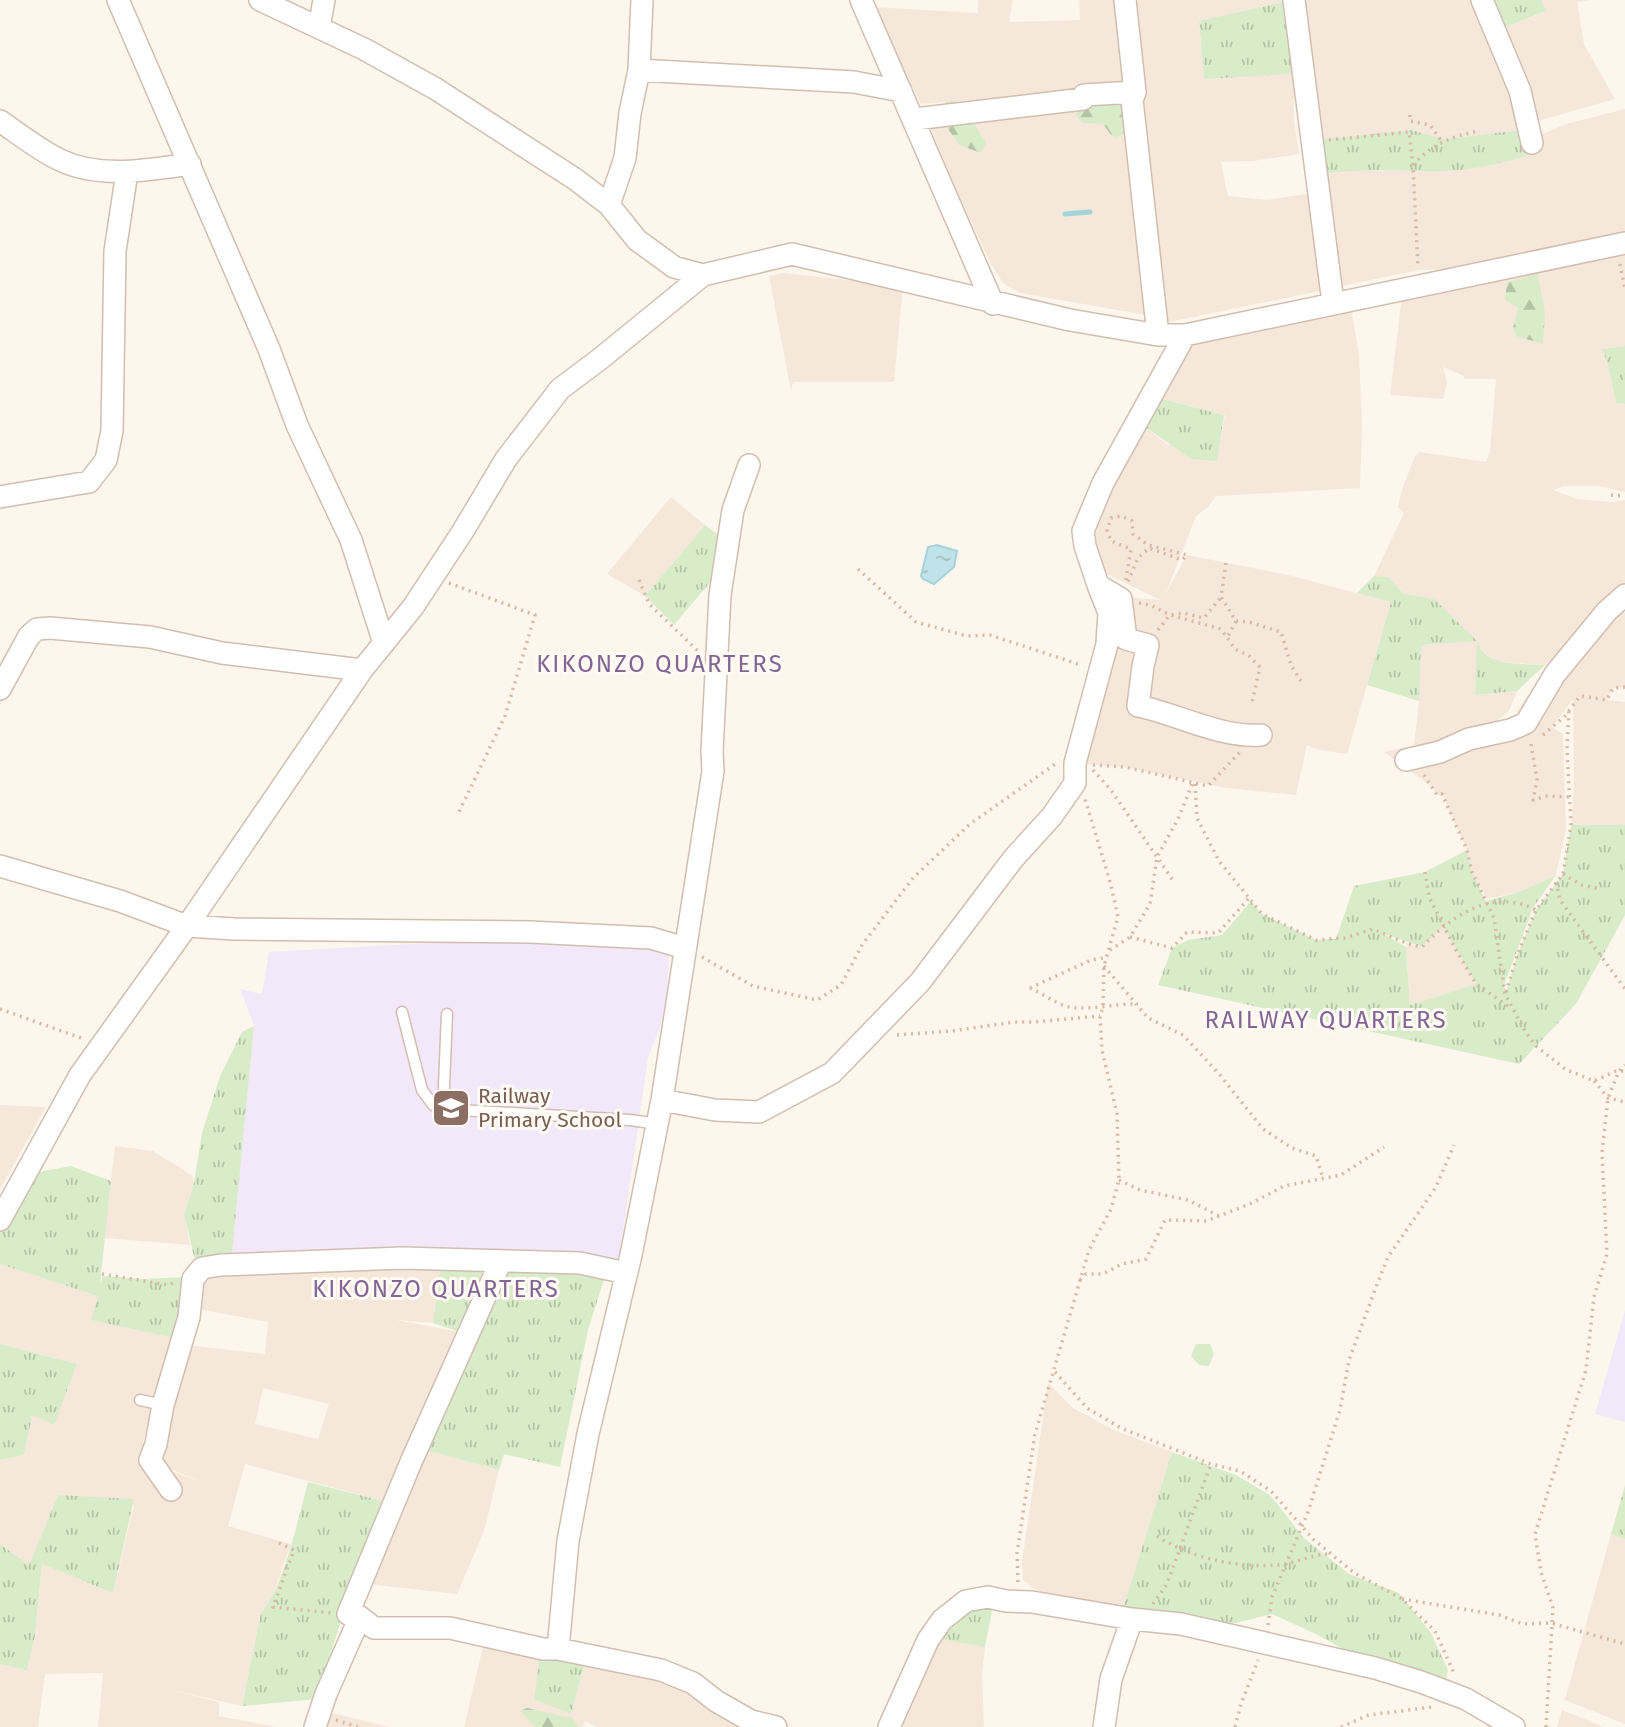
<svg xmlns="http://www.w3.org/2000/svg" width="1625" height="1727" font-family="'Fira Sans',sans-serif">
	<style>
		.residential { fill: #f5e8da; fill-rule: evenodd }
		.education { fill: #f3e8fa }
		.grass { fill: url(#grass-tufts); fill-rule: evenodd }
		.forest { fill: url(#forest-firs) }
		.water { fill: url(#water-ripples); stroke: #a5d3da; stroke-width: 2 }
		.lines { fill: none; stroke-linecap: round; stroke-linejoin: round }
		.stream { stroke: #a5d3da; stroke-width: 5 }
		.service-casing { stroke: #d1beb0; stroke-width: 13 }
		.minor-casing { stroke: #d1beb0; stroke-width: 24 }
		.path { stroke: #d9b8a5; stroke-width: 3.5; stroke-dasharray: 2 5; stroke-linecap: butt }
		.service { stroke: #fff; stroke-width: 10 }
		.minor { stroke: #fff; stroke-width: 21 }
		.labels { text-anchor: middle; stroke-width: 6; stroke-linejoin: round; paint-order: stroke }
		.education-label { font-size: 21px; fill: #785e54; stroke: #fffaf3; text-anchor: start }
		.quarter-label { font-size: 24px; letter-spacing: 2px; fill: #846695; stroke: #fffaf3 }
	</style>
	<defs>
		<pattern id="grass-tufts" width="24" height="20" patternUnits="userSpaceOnUse" patternTransform="scale(1.75)"><rect width="24" height="20" fill="#d8ecc9"/><path d="M3 7l-1-3M5 7V3M7 7l1-3M15 17l-1-3M17 17v-4M19 17l1-3" fill="none" stroke="#b4c2a5"/></pattern>
		<pattern id="forest-firs" width="22" height="20" patternUnits="userSpaceOnUse" patternTransform="scale(1.75)"><rect width="22" height="20" fill="#d8ecc9"/><path d="M5 1l3.5 6h-7zM16 11l3.5 6h-7z" fill="#b4c2a5"/></pattern>
		<pattern id="water-ripples" width="26" height="14" patternUnits="userSpaceOnUse" patternTransform="scale(1.75)"><rect width="26" height="14" fill="#bfe3e8"/><path d="M2 4q2-2 4 0t4 0M15 11q2-2 4 0t4 0" fill="none" stroke="#a0bbbe"/></pattern>
	</defs>
	<rect width="100%" height="100%" fill="#fdf6ec"/>
	<path class="residential" d="M 978,0 L 1013,0 L 1009,22 L 1080,20 L 1079,0 L 1121,0 L 1125,89 L 1026,103 L 987,99 L 921,104 L 872,7 L 978,13 Z
		M 1132,0 L 1285,0 L 1285,2 L 1199,22 L 1204,78 L 1294,74 L 1294,119 L 1299,154 L 1253,161 L 1221,162 L 1228,196 L 1267,200 L 1312,193 L 1325,290 L 1169,322 L 1158,313 Z
		M 1300,0 L 1476,0 L 1498,56 L 1522,130 L 1444,139 L 1411,130 L 1317,140 Z
		M 1541,0 L 1591,0 L 1577,2 L 1584,44 L 1615,99 L 1538,121 L 1498,30 L 1545,12 Z
		M 1048,109 L 1086,112 L 1127,110 L 1146,315 L 1020,293 L 1003,283 L 991,264 L 957,192 L 925,114 Z
		M 1625,109 L 1625,237 L 1461,269 L 1419,270 L 1332,288 L 1321,174 L 1342,171 L 1448,171 L 1504,161 L 1539,153 L 1537,136 L 1566,124 Z
		M 1625,255 L 1625,346 L 1602,349 L 1608,365 L 1616,403 L 1625,404 L 1625,492 L 1599,486 L 1565,486 L 1553,490 L 1577,499 L 1613,502 L 1625,500 L 1625,585 L 1610,604 L 1612,611 L 1625,613 L 1625,687 L 1613,688 L 1607,700 L 1625,702 L 1625,825 L 1571,825 L 1574,785 L 1573,699 L 1552,727 L 1563,734 L 1566,829 L 1556,875 L 1519,892 L 1487,899 L 1472,872 L 1467,850 L 1442,794 L 1437,795 L 1432,787 L 1384,752 L 1414,745 L 1419,701 L 1420,645 L 1476,641 L 1404,594 L 1388,577 L 1374,576 L 1404,513 L 1398,507 L 1402,490 L 1415,456 L 1419,452 L 1486,462 L 1490,452 L 1496,379 L 1464,379 L 1464,376 L 1443,367 L 1447,382 L 1443,399 L 1390,395 L 1402,295 L 1537,266 L 1576,264 ZM 1574,640 L 1549,667 L 1517,711 L 1517,735 L 1493,724 L 1509,711 L 1517,691 L 1475,695 L 1478,644 L 1479,649 L 1498,662 L 1545,665 Z
		M 783,273 L 903,286 L 894,382 L 793,382 L 791,391 L 769,276 Z
		M 1350,303 L 1359,354 L 1362,425 L 1360,488 L 1216,496 L 1208,507 L 1196,516 L 1166,593 L 1187,555 L 1288,575 L 1391,602 L 1347,754 L 1319,750 L 1307,745 L 1296,795 L 1226,788 L 1125,767 L 1081,764 L 1117,596 L 1160,600 L 1105,573 L 1089,544 L 1091,528 L 1141,424 L 1168,445 L 1222,431 L 1225,415 L 1155,397 L 1186,341 Z
		M 671,497 L 705,525 L 645,596 L 607,574 Z
		M 1443,925 L 1476,984 L 1410,1005 L 1406,943 L 1422,947 Z
		M 0,1105 L 46,1107 L 0,1189 Z
		M 115,1146 L 153,1151 L 192,1175 L 194,1183 L 184,1215 L 190,1245 L 104,1238 Z
		M 441,1261 L 433,1323 L 396,1320 L 460,1332 L 387,1502 L 245,1464 L 228,1526 L 291,1544 L 270,1603 L 261,1613 L 242,1706 L 168,1689 L 219,1702 L 219,1716 L 277,1727 L 98,1727 L 103,1673 L 45,1674 L 38,1727 L 0,1727 L 0,1664 L 27,1670 L 35,1635 L 42,1564 L 113,1593 L 134,1505 L 58,1495 L 29,1565 L 0,1544 L 0,1460 L 24,1455 L 32,1415 L 53,1424 L 77,1364 L 0,1344 L 0,1264 L 99,1296 L 92,1320 L 174,1338 L 143,1442 L 150,1464 L 203,1482 L 153,1462 L 187,1345 L 265,1354 L 268,1322 L 198,1309 L 198,1273 ZM 263,1388 L 329,1404 L 318,1439 L 255,1424 Z
		M 1048,1383 L 1073,1408 L 1116,1431 L 1172,1452 L 1123,1608 L 1076,1601 L 1034,1589 L 1023,1580 L 1022,1562 Z
		M 426,1450 L 499,1470 L 484,1531 L 457,1594 L 367,1584 Z
		M 1611,1534 L 1625,1539 L 1625,1724 L 1565,1700 Z
		M 934,1638 L 985,1647 L 982,1675 L 984,1727 L 895,1727 Z
		M 484,1642 L 541,1650 L 571,1714 L 587,1655 L 642,1666 L 764,1727 L 597,1727 L 585,1721 L 582,1727 L 464,1727 Z
		M 1562,1710 L 1604,1727 L 1557,1727 Z
		M 324,1711 L 390,1727 L 319,1727 Z"/>
	<path class="education" d="M 514,938 L 655,944 L 669,955 L 666,1011 L 648,1058 L 618,1266 L 232,1254 L 254,1026 L 240,989 L 262,994 L 269,952 Z
		M 1625,1310 L 1625,1422 L 1595,1414 Z"/>
	<path class="grass" d="M 1486,0 L 1541,0 L 1546,11 L 1498,30 Z
		M 1285,2 L 1294,74 L 1204,79 L 1199,21 Z
		M 1411,130 L 1444,139 L 1522,130 L 1530,155 C 1503,163 1472,170 1445,171 C 1403,172 1362,168 1321,174 L 1317,140 Z
		M 1625,346 L 1625,404 L 1616,403 L 1608,365 L 1602,349 Z
		M 1155,397 L 1224,415 L 1217,461 L 1191,459 L 1141,424 Z
		M 705,525 L 725,540 L 718,573 L 674,625 L 645,596 Z
		M 1374,576 L 1388,577 L 1404,594 L 1434,599 L 1477,641 C 1485,668 1522,663 1545,665 L 1517,691 L 1475,695 L 1477,641 L 1421,645 L 1419,701 L 1367,685 L 1391,602 L 1357,593 Z
		M 1571,825 L 1625,825 L 1625,915 L 1576,1004 L 1519,1064 L 1158,985 L 1172,948 L 1188,940 L 1222,935 L 1251,901 L 1262,914 L 1316,940 L 1336,939 L 1354,886 L 1425,872 L 1467,850 L 1472,872 L 1486,901 L 1519,892 L 1556,875 L 1533,908 L 1504,985 L 1506,992 L 1518,953 L 1536,910 L 1563,874 ZM 1443,926 L 1476,984 L 1410,1005 L 1406,947 L 1384,934 L 1422,947 Z
		M 254,1026 L 232,1254 L 195,1260 L 184,1215 L 194,1183 L 202,1133 L 220,1076 L 242,1032 Z
		M 71,1166 L 111,1181 L 100,1284 L 103,1276 L 142,1279 L 187,1277 L 174,1338 L 91,1320 L 98,1296 L 0,1264 L 0,1221 L 22,1175 Z
		M 441,1261 L 490,1263 L 460,1332 L 433,1323 Z
		M 502,1271 L 606,1273 L 588,1330 L 560,1467 L 504,1454 L 499,1470 L 426,1450 Z
		M 0,1344 L 77,1364 L 54,1425 L 32,1415 L 24,1455 L 0,1460 Z
		M 1172,1452 L 1236,1475 L 1270,1495 L 1304,1538 L 1349,1574 L 1399,1593 L 1431,1633 L 1448,1670 L 1444,1688 L 1361,1659 L 1316,1634 L 1272,1614 L 1236,1623 L 1177,1619 L 1123,1608 Z
		M 308,1482 L 387,1502 L 343,1614 L 317,1699 L 242,1706 L 261,1613 C 283,1590 299,1515 308,1482 Z
		M 1625,1485 L 1625,1539 L 1611,1534 Z
		M 58,1495 L 134,1499 L 113,1593 L 42,1564 L 35,1635 L 27,1670 L 0,1664 L 0,1544 L 29,1565 Z
		M 994,1601 L 985,1647 L 934,1638 L 948,1619 Z
		M 541,1650 L 587,1655 L 571,1714 L 534,1699 Z"/>
	<path class="forest" d="M 1118,100 L 1126,105 L 1127,133 L 1116,137 L 1111,135 L 1103,124 L 1082,123 L 1076,115 L 1079,105 Z
		M 955,101 L 967,112 L 986,143 L 981,153 L 959,145 L 940,117 L 945,102 Z
		M 1538,274 L 1545,313 L 1543,344 L 1516,336 L 1513,328 L 1518,308 L 1505,300 L 1507,282 Z
		M 1196,1344 L 1210,1344 L 1214,1354 L 1209,1366 L 1199,1365 L 1191,1356 Z
		M 527,1708 L 572,1718 L 578,1724 L 577,1727 L 535,1727 L 520,1711 Z"/>
	<path class="water" d="M 937,545 L 957,551 L 954,567 L 934,584 L 923,579 L 921,576 L 928,547 Z"/>
	<g class="lines">
		<path class="stream" d="M 1065,214 L 1090,212"/>
		<defs>
			<path id="service" d="M 402,1012 L 422,1090 L 433,1105 L 443,1109 L 630,1120 L 658,1124
				M 443,1109 L 447,1014
				M 140,1400 L 163,1405"/>
			<path id="minor" d="M 118,0 L 269,349 L 297,425 L 351,540 L 384,643
				M 260,0 L 364,49 L 436,89 L 575,179 L 609,205 L 637,240 L 674,267 L 703,275
				M 861,0 L 993,304
				M 1125,0 L 1135,92 L 1132,100 L 1158,335
				M 1294,0 L 1333,303
				M 1482,0 L 1520,91 L 1532,143
				M 319,28 L 324,0
				M 639,70 L 854,82 L 901,91
				M 915,119 L 1083,99 L 1084,95 L 1135,92
				M 0,121 C 19,134 39,150 60,160 C 100,179 147,170 190,164
				M 609,205 L 625,158 L 630,113 L 639,70 L 642,0
				M 1185,335 L 1103,483 L 1083,531 L 1085,546 L 1098,585 L 1121,599 L 1126,639 L 1148,645 L 1143,666 L 1138,706 C 1178,714 1220,738 1261,735
				M 0,497 L 89,482 L 106,460 L 112,431 L 115,251 L 127,172
				M 0,689 L 29,636 L 37,629 L 50,628 L 150,637 L 222,653 L 362,670
				M 1406,760 L 1440,752 L 1469,739 L 1510,730 L 1526,723 L 1555,674 L 1607,611 L 1625,595
				M 0,866 L 120,901 L 187,926 L 234,929 L 530,932 L 651,938 L 685,948
				M 662,1100 L 715,1110 L 759,1112 L 832,1073 L 920,982 L 1013,859 L 1052,816 L 1075,783 L 1075,763 L 1107,644 L 1109,613 L 1098,585
				M 0,1220 L 80,1075 L 187,926 L 362,670 L 413,607 L 463,531 L 506,459 L 560,389 L 600,359 L 703,275 L 792,254 L 1070,320 L 1158,335 L 1185,335 L 1625,243
				M 501,1261 L 411,1462 L 348,1614 L 360,1617 L 374,1628 L 450,1628 L 543,1649 L 558,1649 L 661,1670 L 693,1683 L 716,1701 L 751,1721 L 776,1727
				M 171,1490 L 150,1460 L 156,1444 L 163,1405 L 189,1317 L 193,1279 L 202,1268 L 221,1265 L 402,1258 L 580,1263 L 626,1273
				M 558,1649 L 568,1541 L 588,1434 L 631,1255 L 662,1100 L 713,771 L 712,751 L 720,595 L 733,510 L 749,465
				M 315,1727 L 326,1694 L 360,1617
				M 889,1727 L 928,1640 L 942,1620 L 966,1601 L 988,1597 L 1006,1601 L 1032,1602 L 1132,1619 L 1181,1624 L 1375,1668 L 1421,1682 L 1466,1699 L 1514,1727
				M 1104,1727 L 1111,1679 L 1132,1619"/>
		</defs>
		<use href="#service" class="service-casing"/>
		<use href="#minor" class="minor-casing"/>
		<path class="path" d="M 1410,115 L 1410,121 L 1430,125 L 1442,142
			M 1329,140 L 1409,132 L 1413,165 L 1418,268
			M 1413,165 C 1432,144 1452,136 1479,131
			M 1620,264 L 1625,289
			M 1611,495 L 1625,496
			M 1226,563 L 1221,597 L 1236,621 L 1227,638
			M 858,569 L 916,622 L 967,636 L 990,635 L 1081,665
			M 639,580 L 649,604 L 699,652
			M 1126,580 L 1131,549 L 1111,541 L 1107,530 L 1111,518 L 1121,516 L 1132,521 L 1133,534 L 1148,545 L 1187,555 L 1182,560 L 1149,548 L 1138,558 L 1128,582
			M 449,583 L 535,615 L 505,716 L 457,816
			M 1139,603 L 1150,605 L 1170,615 L 1221,629 L 1235,649 L 1249,656 L 1260,667 L 1252,702
			M 1236,621 L 1249,622 L 1281,632 L 1291,665 L 1301,681
			M 1158,630 L 1170,615 L 1183,613 L 1204,618 L 1221,597
			M 1543,735 L 1565,716 L 1580,696 L 1607,700 L 1613,688 L 1625,687
			M 1531,744 L 1537,780 L 1533,800 L 1547,796 L 1570,797
			M 1093,765 L 1125,767 L 1208,786 L 1240,752
			M 1093,770 L 1111,790 L 1174,882
			M 1424,775 L 1437,795 L 1442,794 L 1467,850 L 1472,872 L 1494,918 L 1505,994 L 1525,1031 L 1536,1046 L 1565,1069 L 1594,1081 L 1616,1071 L 1625,1071
			M 1195,784 L 1197,818 L 1219,861 L 1262,914 L 1316,940 L 1345,938 L 1373,929 L 1406,943 L 1422,947 C 1451,916 1493,887 1536,910
			M 1425,872 L 1429,897 L 1456,950 L 1476,984 L 1512,1009
			M 1563,874 L 1582,885 L 1600,889
			M 1556,882 L 1560,900 L 1625,989
			M 1130,937 L 1172,948 L 1187,932 L 1218,933 L 1249,898
			M 1110,950 L 1130,937 L 1150,904 L 1157,857 L 1178,819 L 1193,782
			M 702,957 L 753,986 L 817,1000 L 841,985 L 862,945 L 913,878 L 970,824 L 1058,762
			M 1104,966 L 1148,1018 L 1183,1035 L 1220,1075 L 1263,1129 L 1292,1148 L 1316,1156 L 1323,1178
			M 1030,988 C 1041,993 1054,1002 1065,1006 C 1086,1012 1115,1003 1138,1004
			M 1030,988 L 1091,960 L 1108,957
			M 1506,992 L 1518,953 L 1536,910 L 1563,874 L 1571,825 L 1567,750 L 1569,710
			M 0,1009 L 84,1039
			M 897,1035 L 952,1031 L 1013,1022 L 1034,1022 L 1100,1016
			M 1594,1081 L 1608,1098 L 1625,1102
			M 1119,1180 L 1140,1190 L 1188,1200 L 1219,1216
			M 102,1274 L 168,1285 L 174,1283
			M 1080,1280 L 1086,1274 L 1103,1274 L 1122,1264 L 1146,1259 L 1165,1220 L 1207,1221 L 1252,1203 L 1284,1186 L 1341,1175 L 1384,1147
			M 1055,1372 L 1087,1408 L 1121,1428 L 1211,1464 L 1240,1471 L 1271,1491 L 1313,1539 L 1353,1572 L 1402,1599 L 1435,1631 L 1454,1673
			M 1157,1536 C 1191,1558 1235,1568 1277,1565 C 1295,1564 1311,1554 1330,1554
			M 279,1543 L 294,1550 L 273,1607 L 332,1613
			M 1018,1582 L 1017,1553 L 1035,1434 L 1089,1250 L 1111,1209 L 1119,1180 L 1117,1114 L 1102,1050 L 1100,1016 L 1103,1007 L 1104,966 L 1118,917 L 1111,885 L 1085,799
			M 1402,1599 L 1499,1615 L 1523,1624 L 1551,1623 L 1625,1644
			M 1153,1604 L 1167,1584 L 1211,1464
			M 1268,1625 L 1272,1597 L 1308,1512 L 1340,1410 L 1349,1360 L 1376,1287 L 1388,1257 L 1436,1187 L 1454,1145
			M 336,1720 L 358,1727
			M 1235,1727 L 1241,1704 L 1258,1660
			M 1341,1727 L 1369,1715 L 1432,1707
			M 1546,1727 L 1553,1608 L 1541,1572 L 1535,1534 L 1586,1370 L 1594,1297 L 1607,1254 L 1602,1153 L 1608,1098 L 1619,1071 L 1625,1065"/>
		<use href="#service" class="service"/>
		<use href="#minor" class="minor"/>
	</g>
	<defs>
		<symbol id="school-square" viewBox="-11 -11 22 22"><rect x="-9" y="-9" width="18" height="18" rx="4" fill="#8d6e63" stroke="#fffaf3"/><path d="M0-5L7-2L0 1L-7-2ZM-4 1L0 2.5L4 1V4Q0 6-4 4Z" fill="#fff"/></symbol>
	</defs>
	<g fill-rule="evenodd">
		<use href="#school-square" x="429" y="1086" width="44" height="44"/>
	</g>
	<g class="labels">
		<g class="education-label">
			<text x="478" y="1103">Railway<tspan x="478" dy="24">Primary School</tspan></text>
		</g>
		<g class="quarter-label">
			<text x="660" y="672">KIKONZO QUARTERS</text>
			<text x="1326" y="1028">RAILWAY QUARTERS</text>
			<text x="436" y="1297">KIKONZO QUARTERS</text>
		</g>
	</g>
</svg>
